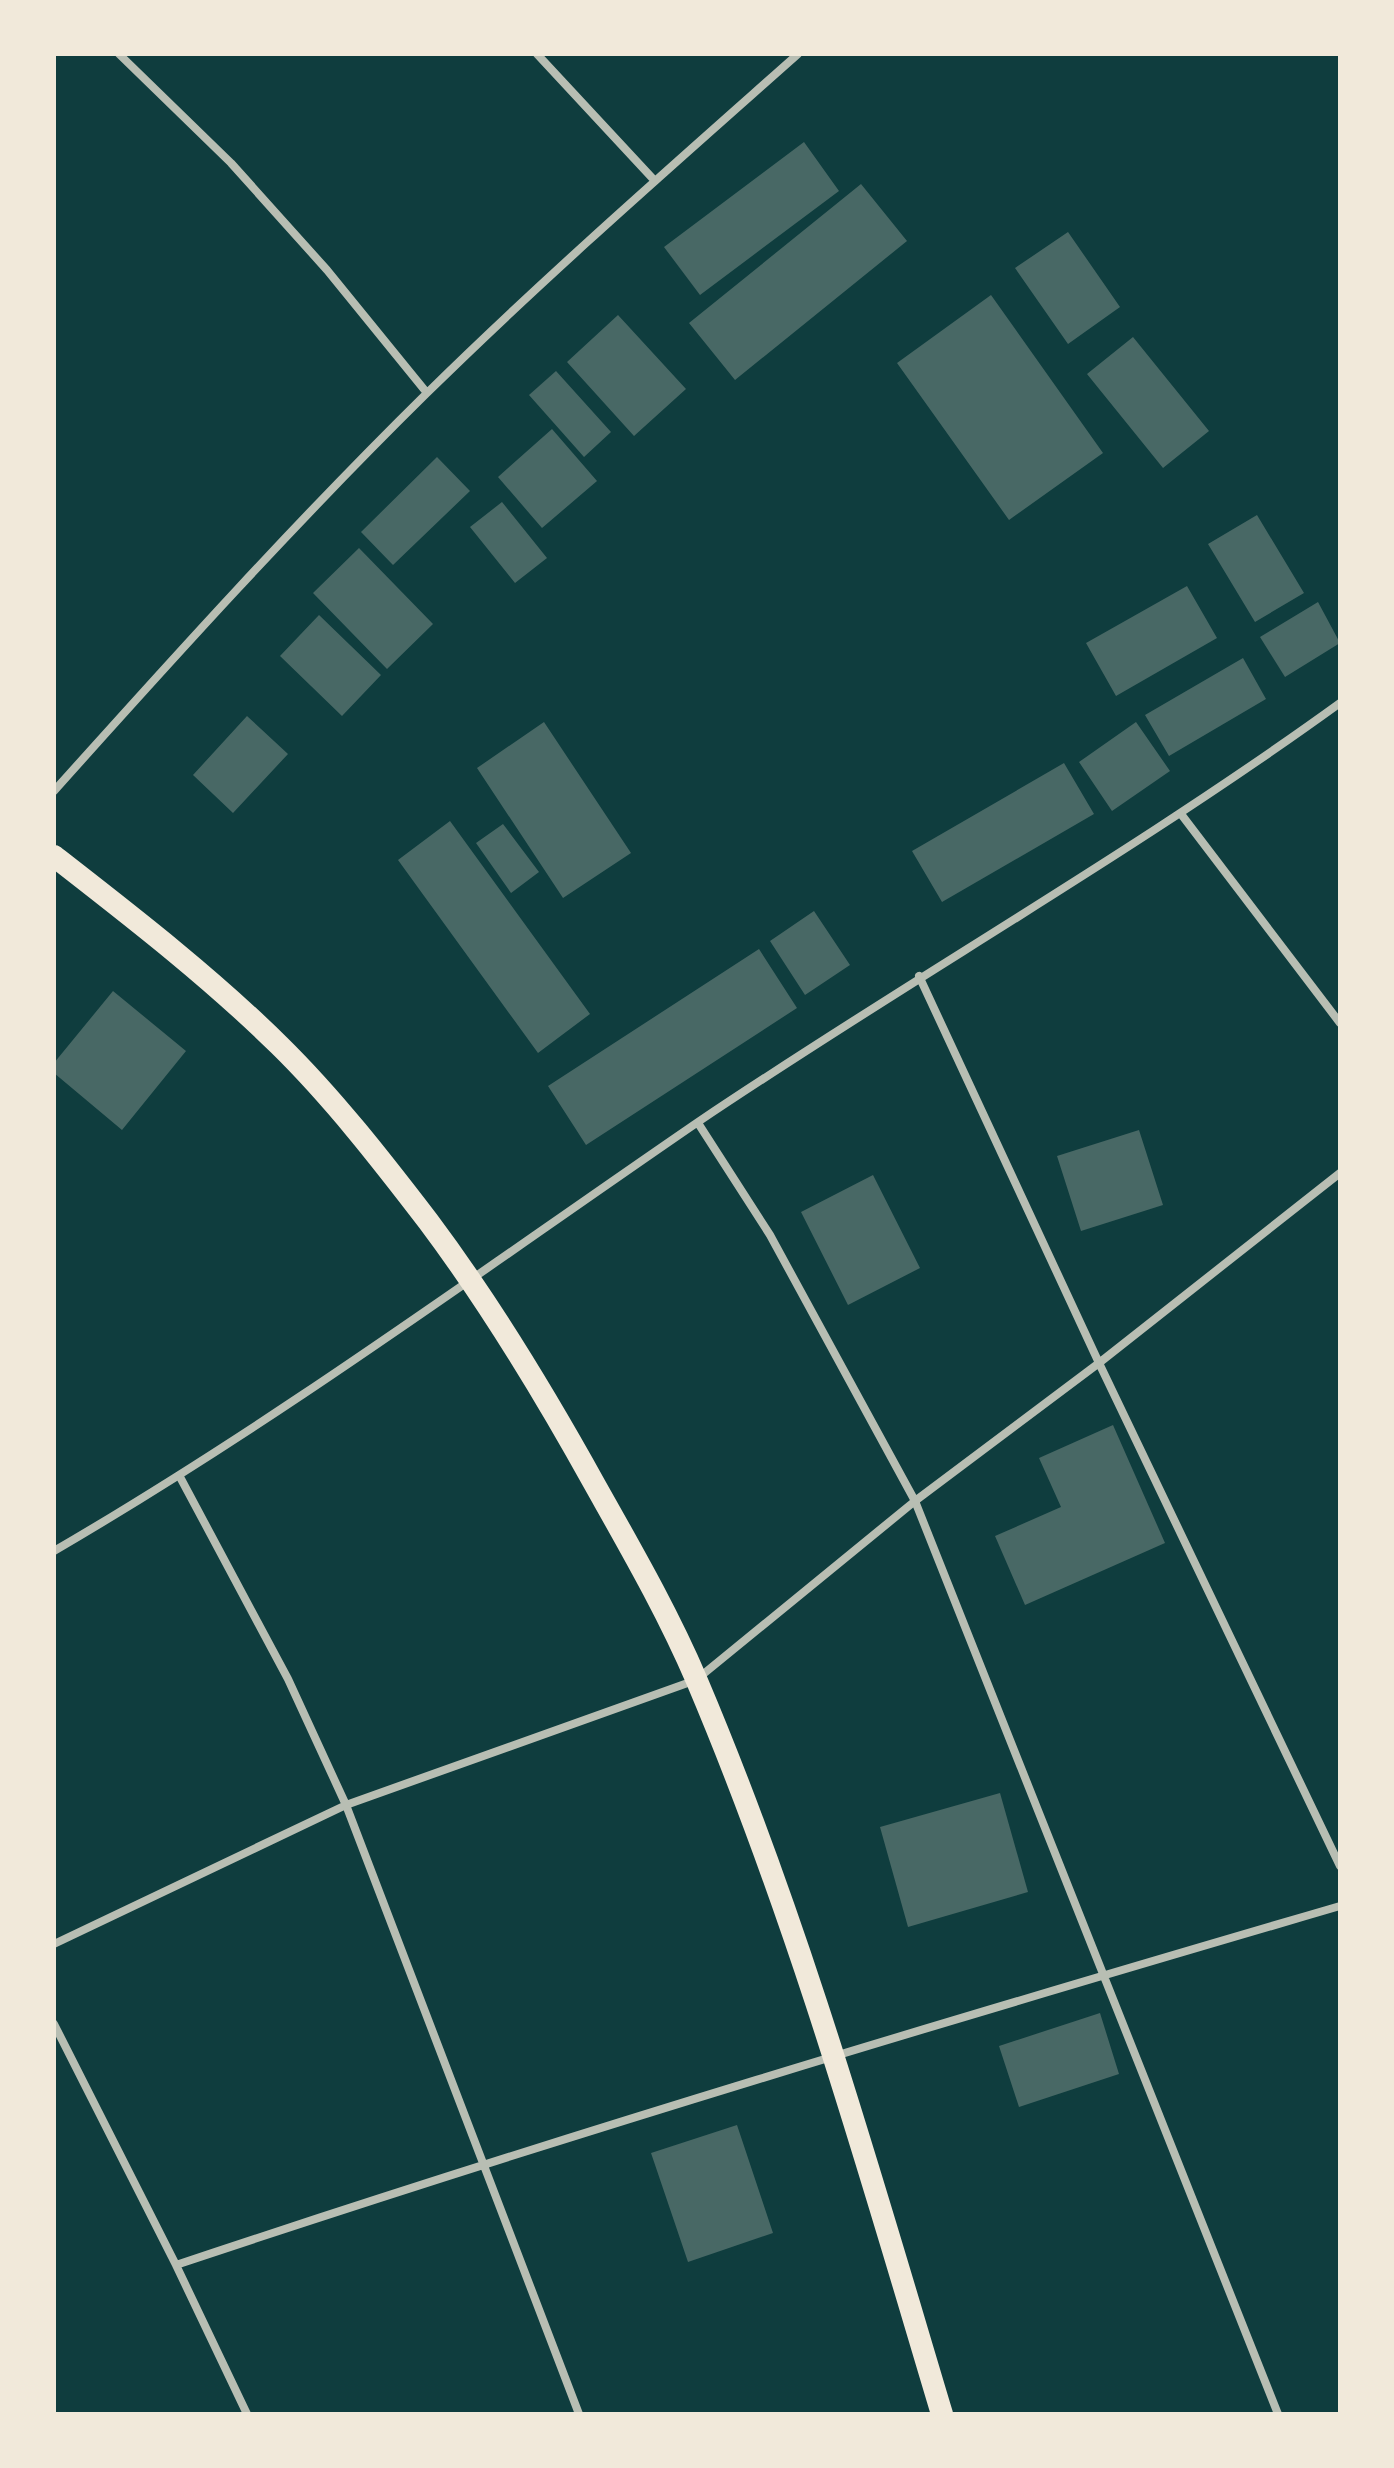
<svg xmlns="http://www.w3.org/2000/svg" width="1394" height="2468" font-family="'DejaVu Sans',sans-serif">
	<style>
		.building { fill: #486865 }
		.lines { fill: none; stroke-linecap: round; stroke-linejoin: round }
		.minor { stroke: #b8beb3; stroke-width: 8 }
		.trunk { stroke: #f1e9da; stroke-width: 22 }
	</style>
	<rect width="100%" height="100%" fill="#0f3d3e"/>
	<path class="building" d="M 804,142 L 839,191 L 700,295 L 664,247 Z
		M 861,184 L 907,241 L 735,380 L 689,323 Z
		M 1068,232 L 1120,307 L 1068,344 L 1015,268 Z
		M 991,295 L 1103,453 L 1009,520 L 897,363 Z
		M 618,315 L 686,389 L 634,436 L 567,362 Z
		M 1133,337 L 1209,431 L 1163,468 L 1087,374 Z
		M 556,371 L 611,432 L 584,457 L 529,395 Z
		M 552,429 L 597,481 L 542,528 L 498,477 Z
		M 437,457 L 470,491 L 393,565 L 361,532 Z
		M 502,502 L 547,558 L 515,583 L 470,527 Z
		M 1257,515 L 1304,593 L 1255,622 L 1208,544 Z
		M 359,548 L 433,624 L 387,669 L 313,593 Z
		M 1187,586 L 1217,638 L 1116,696 L 1086,643 Z
		M 1318,602 L 1340,643 L 1285,677 L 1260,637 Z
		M 319,615 L 381,675 L 342,716 L 280,656 Z
		M 1243,658 L 1266,699 L 1169,756 L 1145,715 Z
		M 247,716 L 288,754 L 233,813 L 193,775 Z
		M 544,722 L 631,853 L 563,898 L 477,768 Z
		M 1136,722 L 1170,771 L 1112,811 L 1079,762 Z
		M 1064,763 L 1094,814 L 942,902 L 912,851 Z
		M 450,821 L 590,1014 L 538,1053 L 398,860 Z
		M 503,824 L 539,872 L 511,893 L 476,843 Z
		M 814,911 L 850,965 L 805,995 L 770,941 Z
		M 759,949 L 797,1008 L 586,1145 L 548,1086 Z
		M 113,991 L 186,1051 L 122,1130 L 54,1073 L 54,1063 Z
		M 1139,1130 L 1163,1205 L 1081,1231 L 1057,1156 Z
		M 873,1175 L 920,1268 L 848,1305 L 801,1212 Z
		M 1113,1425 L 1165,1543 L 1025,1605 L 995,1536 L 1061,1507 L 1039,1458 Z
		M 1000,1793 L 1028,1892 L 908,1927 L 880,1827 Z
		M 1100,2013 L 1119,2074 L 1019,2107 L 999,2046 Z
		M 737,2125 L 773,2233 L 688,2262 L 651,2153 Z"/>
	<g class="lines">
		<path class="minor" d="M 119,54 L 231,163 L 327,270 L 427,393
			M 537,54 L 655,181
			M 54,791 C 175,656 297,521 427,393 C 546,276 673,165 798,54
			M 1181,814 L 1340,1023
			M 919,976 L 1099,1363 L 1340,1866
			M 698,1123 L 770,1235 L 915,1501 L 1278,2414
			M 180,1477 L 288,1679 L 346,1805 L 579,2414
			M 54,1551 C 277,1421 485,1268 698,1122 C 910,979 1133,853 1340,703
			M 54,1944 L 346,1805 L 696,1680 L 915,1501 L 1099,1363 L 1340,1173
			M 54,2024 L 176,2265 L 247,2414
			M 176,2265 C 562,2136 950,2020 1340,1906"/>
		<path class="trunk" d="M 54,856 C 131,916 209,976 279,1045 C 333,1098 382,1161 428,1221 C 491,1305 544,1393 595,1485 C 631,1549 668,1613 697,1681 C 798,1919 868,2167 942,2414"/>
	</g>
	<rect width="1394" height="2468" fill="none" stroke="#f1e9da" stroke-width="112"/>
</svg>
